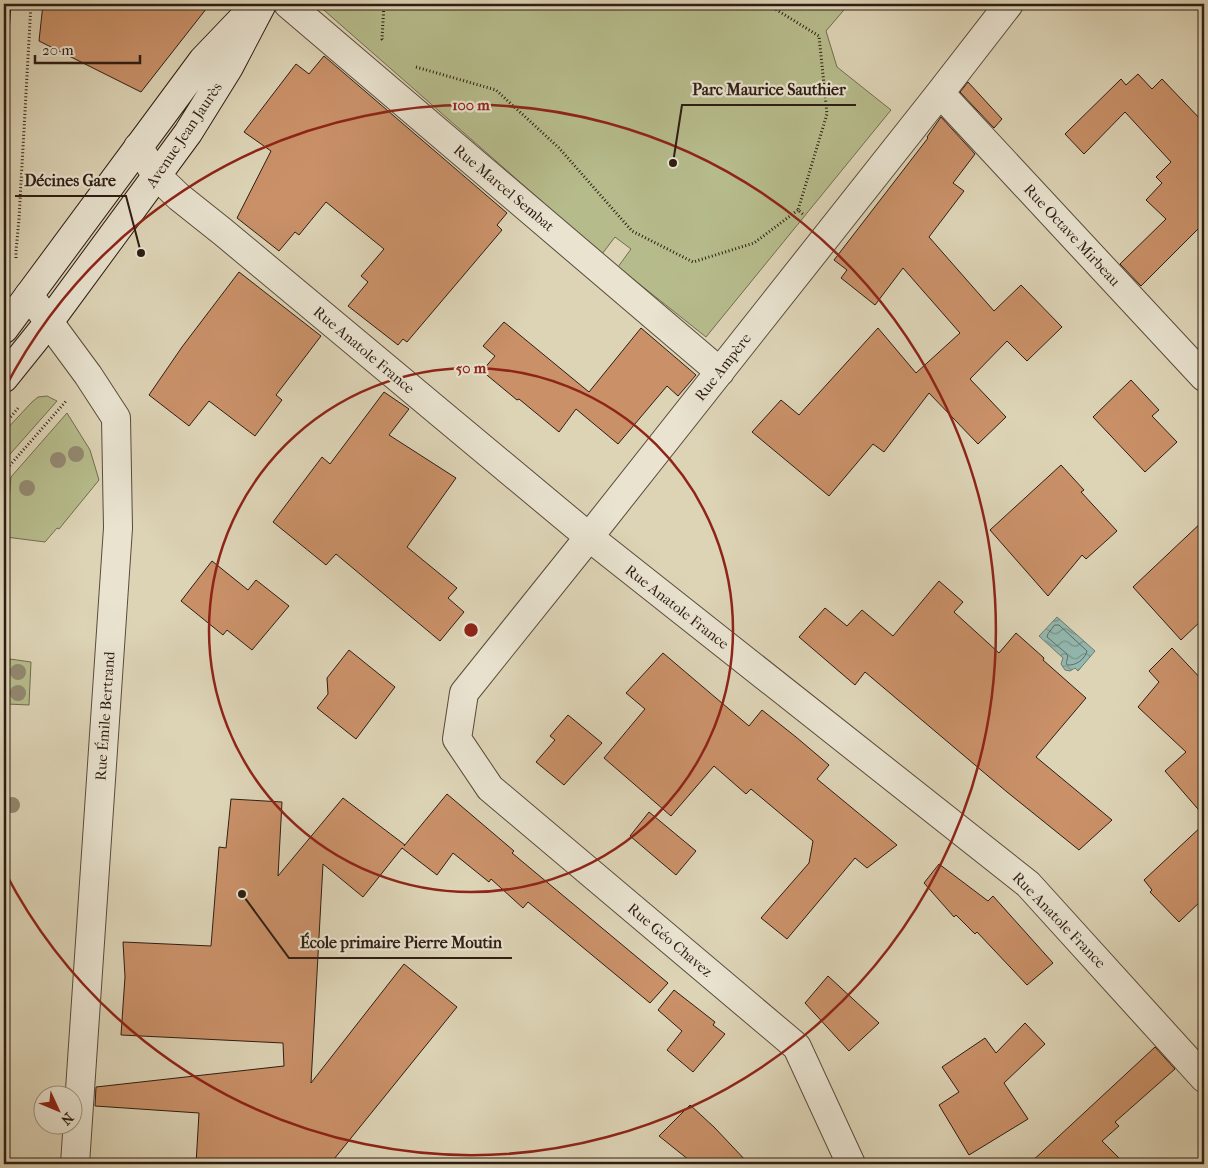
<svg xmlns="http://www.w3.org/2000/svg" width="1208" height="1168" font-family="'IM FELL French Canon',serif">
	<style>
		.green { fill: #b6bb8b; stroke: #726c50 }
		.water { fill: url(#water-waves); stroke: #6b7a71 }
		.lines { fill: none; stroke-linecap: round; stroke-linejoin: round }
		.shore { stroke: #606a62; stroke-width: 1 }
		.building { fill: #ca9169; stroke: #2e1d14 }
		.street-casing { stroke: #5a4b3c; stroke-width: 30 }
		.secondary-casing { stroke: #2e1d14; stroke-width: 30 }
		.path { stroke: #2e1d14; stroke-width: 3; stroke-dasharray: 1 2.5; stroke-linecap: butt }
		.street { stroke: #e9e3d0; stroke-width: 28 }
		.secondary { stroke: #e9e3d0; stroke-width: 28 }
		.tram { stroke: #2e1d14; stroke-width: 1 }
		.tree { fill: #938971 }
		.ring { fill: none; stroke: #8f2418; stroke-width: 2.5 }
		.labels { text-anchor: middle; stroke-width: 4.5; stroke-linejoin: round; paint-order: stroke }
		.street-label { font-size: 15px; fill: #2e1d14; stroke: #e9e3d0 }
		.centre { fill: #8f2418; stroke: #e9e3d0; stroke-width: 2.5 }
		.ring-label { font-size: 15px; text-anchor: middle; font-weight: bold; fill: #8f2418; stroke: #e9e3d0; stroke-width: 4.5; stroke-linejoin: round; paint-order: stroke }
		.leader { fill: none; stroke: #2e1d14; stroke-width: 2 }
		.callout-dot { fill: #2e1d14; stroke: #e9e3d0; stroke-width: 2 }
		.callout-label { font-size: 16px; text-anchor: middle; font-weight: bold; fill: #2e1d14; stroke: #e9e3d0; stroke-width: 4.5; stroke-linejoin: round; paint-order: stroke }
	</style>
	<defs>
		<pattern id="water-waves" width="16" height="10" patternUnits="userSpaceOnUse" patternTransform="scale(1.25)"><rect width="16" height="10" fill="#93b8af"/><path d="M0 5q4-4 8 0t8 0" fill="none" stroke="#78958d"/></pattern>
	</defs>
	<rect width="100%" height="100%" fill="#ddd4b6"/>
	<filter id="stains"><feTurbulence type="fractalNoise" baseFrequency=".004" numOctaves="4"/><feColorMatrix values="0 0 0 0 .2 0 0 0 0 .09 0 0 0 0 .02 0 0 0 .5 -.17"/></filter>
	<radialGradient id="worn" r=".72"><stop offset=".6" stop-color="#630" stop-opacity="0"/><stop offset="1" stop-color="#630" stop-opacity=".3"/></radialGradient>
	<path class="green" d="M 317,4 L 849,4 L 826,31 L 837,67 L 891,110 L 706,337 L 618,267 L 631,249 L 615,237 L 602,254 Z
		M 47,396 L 57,401 L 4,461 L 4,432 L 32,402 L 38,397 Z
		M 67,413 L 90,450 L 99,480 L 59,529 L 57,528 L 45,542 L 6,537 L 11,477 Z
		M 10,659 L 31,662 L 29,705 L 7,704 Z"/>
	<path class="water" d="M 1057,617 L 1095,651 L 1078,671 L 1075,668 L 1070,671 L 1065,670 L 1061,664 L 1063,658 L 1039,636 Z"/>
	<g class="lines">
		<path class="shore" d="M 1055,625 L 1059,625 L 1087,651 C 1085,659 1076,666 1067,665 C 1065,662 1069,658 1067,654 L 1047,637 L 1048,634 Z"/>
	</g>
	<path class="building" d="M 43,4 L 210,4 L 141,92 L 39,41 Z
		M 324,56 L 507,213 L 497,225 L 502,230 L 407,342 L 403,339 L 398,345 L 348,306 L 368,282 L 361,276 L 384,249 L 326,202 L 299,235 L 295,232 L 279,251 L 237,218 L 271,151 L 244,132 L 296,64 L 309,74 Z
		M 1138,74 L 1152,89 L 1162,79 L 1204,123 L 1204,223 L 1141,286 L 1120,264 L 1166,219 L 1146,200 L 1162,183 L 1156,177 L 1171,162 L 1125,112 L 1084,154 L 1065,134 L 1121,79 L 1126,85 Z
		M 968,82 L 1002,119 L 994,128 L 960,92 Z
		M 941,117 L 975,154 L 953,183 L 964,191 L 929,237 L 994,311 L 1021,285 L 1062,327 L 1027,361 L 1007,341 L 970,379 L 1006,417 L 978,444 L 929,393 L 884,452 L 873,444 L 829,496 L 752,432 L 781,400 L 799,415 L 878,328 L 916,373 L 960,333 L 903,268 L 875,305 L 841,278 L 847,270 L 834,260 L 928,138 L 927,137 Z
		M 239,272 L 321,336 L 276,395 L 282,400 L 255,436 L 209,401 L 189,426 L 149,395 L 182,347 Z
		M 504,322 L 589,392 L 641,328 L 696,375 L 678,396 L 667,386 L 618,444 L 576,409 L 559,432 L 519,399 L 517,400 L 482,371 L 495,356 L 483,346 Z
		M 1131,380 L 1159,410 L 1152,416 L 1177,442 L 1145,472 L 1093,417 Z
		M 384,392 L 409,409 L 389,435 L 456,478 L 407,547 L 457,588 L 448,598 L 464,612 L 440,641 L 336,554 L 326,565 L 273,522 L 322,457 L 330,464 Z
		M 1061,465 L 1084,490 L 1081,492 L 1117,531 L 1086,559 L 1082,555 L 1048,596 L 990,530 Z
		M 1204,520 L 1204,618 L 1181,640 L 1133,587 Z
		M 212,561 L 248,590 L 256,580 L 289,606 L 252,650 L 227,630 L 223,635 L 181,601 Z
		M 939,581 L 963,602 L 954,612 L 999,653 L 1016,633 L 1044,658 L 1043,660 L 1086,698 L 1036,757 L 1112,820 L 1079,850 L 1007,792 L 865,672 L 855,685 L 799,637 L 825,608 L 847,626 L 862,610 L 893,636 Z
		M 1172,648 L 1204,682 L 1204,816 L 1165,771 L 1186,752 L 1138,707 L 1159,682 L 1149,671 Z
		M 349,650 L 395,687 L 356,739 L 317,708 L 328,694 L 327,678 Z
		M 663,653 L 749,726 L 762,710 L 796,737 L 829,765 L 817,779 L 897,845 L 867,868 L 855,858 L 787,939 L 761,918 L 809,863 L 813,841 L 751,789 L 746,794 L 714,766 L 671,816 L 604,758 L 645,709 L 626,693 Z
		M 568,715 L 602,743 L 564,785 L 536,762 L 555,740 L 550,736 Z
		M 447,794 L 514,851 L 512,853 L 668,983 L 650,1003 L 528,902 L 523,908 L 491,879 L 489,882 L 453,853 L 437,875 L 402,848 L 363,897 L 323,864 L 311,1083 L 404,964 L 457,1007 L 330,1164 L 196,1164 L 199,1113 L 95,1106 L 96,1087 L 284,1066 L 283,1043 L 121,1035 L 125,977 L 123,942 L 211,946 L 219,847 L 226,848 L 231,799 L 282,802 L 278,876 L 343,798 L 405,845 L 404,846 Z
		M 649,812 L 696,851 L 676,875 L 630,836 Z
		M 1204,824 L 1204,898 L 1179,922 L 1150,892 L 1152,890 L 1144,880 Z
		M 939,864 L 988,901 L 993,896 L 1053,963 L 1027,985 L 977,932 L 975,934 L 956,915 L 954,917 L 924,883 Z
		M 828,976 L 879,1023 L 849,1051 L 805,1003 Z
		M 674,990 L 715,1022 L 713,1025 L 725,1034 L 693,1072 L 667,1050 L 682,1031 L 658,1010 Z
		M 1025,1023 L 1045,1044 L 1004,1083 L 1028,1119 L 969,1155 L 939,1105 L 959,1092 L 942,1067 L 985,1038 L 996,1053 Z
		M 1155,1047 L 1175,1069 L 1115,1122 L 1119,1126 L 1102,1141 L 1125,1164 L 1029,1164 Z
		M 690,1105 L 714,1127 L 749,1164 L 694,1164 L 659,1136 Z"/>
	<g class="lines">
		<defs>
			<path id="street" d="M 288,4 L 720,372
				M 940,93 L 1204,377
				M 138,147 L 157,176 L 179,197 L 223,232 L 589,537 L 1028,884 L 1204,1078
				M 29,295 L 88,375 L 116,418 L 118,528 L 75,1164
				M 851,1164 L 797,1047 L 490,788 L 457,739 L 464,693 L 589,537 L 940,93 L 1009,4"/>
			<path id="secondary" d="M 4,329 L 203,60 L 247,14
				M 4,378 L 49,322 L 188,133 L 229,67 L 262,4"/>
		</defs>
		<use href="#street" class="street-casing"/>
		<use href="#secondary" class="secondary-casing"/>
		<path class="path" d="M 384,4 L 382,39 L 384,41
			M 767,4 L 819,36 L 827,114 L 798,210 L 804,215
			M 416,67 L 496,90 L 559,148 L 632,231 L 693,262 L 754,243 L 798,210
			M 16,258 L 16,251 L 19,219 L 31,4
			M 4,425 L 19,407
			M 4,481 L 4,472 L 67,400"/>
		<use href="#street" class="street"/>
		<use href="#secondary" class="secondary"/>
		<path class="tram" d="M 4,110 L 11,4"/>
	</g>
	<g class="tree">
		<circle cx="76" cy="454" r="8"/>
		<circle cx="58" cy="460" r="8"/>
		<circle cx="27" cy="488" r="8"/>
		<circle cx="18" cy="672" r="8"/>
		<circle cx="18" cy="693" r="8"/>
		<circle cx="12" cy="805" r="8"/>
	</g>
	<g class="ring">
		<circle cx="471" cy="630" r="262"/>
		<path d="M5 388A525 525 0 1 1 5 872"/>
	</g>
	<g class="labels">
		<g class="street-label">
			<text transform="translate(184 135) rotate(-56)" y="5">Avenue Jean Jaurès</text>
			<text transform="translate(504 188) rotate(40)" y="5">Rue Marcel Sembat</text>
			<text transform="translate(1072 235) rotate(47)" y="5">Rue Octave Mirbeau</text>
			<text transform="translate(364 350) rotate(40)" y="5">Rue Anatole France</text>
			<text transform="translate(723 367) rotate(-52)" y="5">Rue Ampère</text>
			<text transform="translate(677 607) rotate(38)" y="5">Rue Anatole France</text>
			<text transform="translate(105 716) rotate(-86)" y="5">Rue Émile Bertrand</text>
			<text transform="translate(1059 920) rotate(46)" y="5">Rue Anatole France</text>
			<text transform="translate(670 940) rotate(40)" y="5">Rue Géo Chavez</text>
		</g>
	</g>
	<circle cx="471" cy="630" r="8" class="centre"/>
	<g class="ring-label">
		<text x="471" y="110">100 m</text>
		<text x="471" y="373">50 m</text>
	</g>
	<path class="leader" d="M673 163L682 105H856M141 253L126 196H15M242 894L289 958H512"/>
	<g class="callout-dot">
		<circle cx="673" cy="163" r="5"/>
		<circle cx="141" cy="253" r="5"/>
		<circle cx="242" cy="894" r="5"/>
	</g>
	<g class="callout-label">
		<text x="769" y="95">Parc Maurice Sauthier</text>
		<text x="70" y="186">Décines Gare</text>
		<text x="401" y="948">École primaire Pierre Moutin</text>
	</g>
	<rect width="1208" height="1168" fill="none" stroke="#ddd4b6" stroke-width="20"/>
	<rect x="5" y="5" width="1198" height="1158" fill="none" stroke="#2e1d14" stroke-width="2.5"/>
	<rect x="10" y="10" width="1188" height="1148" fill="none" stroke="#2e1d14"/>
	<g transform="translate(58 1110) rotate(134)"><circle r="24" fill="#e9e3d0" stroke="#9e9485"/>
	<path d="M0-4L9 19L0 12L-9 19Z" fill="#8f2418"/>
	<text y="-8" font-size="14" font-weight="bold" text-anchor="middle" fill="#2e1d14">N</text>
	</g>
	<path d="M35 55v8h105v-8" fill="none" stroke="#2e1d14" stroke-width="2.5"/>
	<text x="42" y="55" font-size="15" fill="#2e1d14" stroke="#e9e3d0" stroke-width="4" paint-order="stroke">20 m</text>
	<rect width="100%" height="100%" filter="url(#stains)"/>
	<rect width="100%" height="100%" fill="url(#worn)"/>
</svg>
